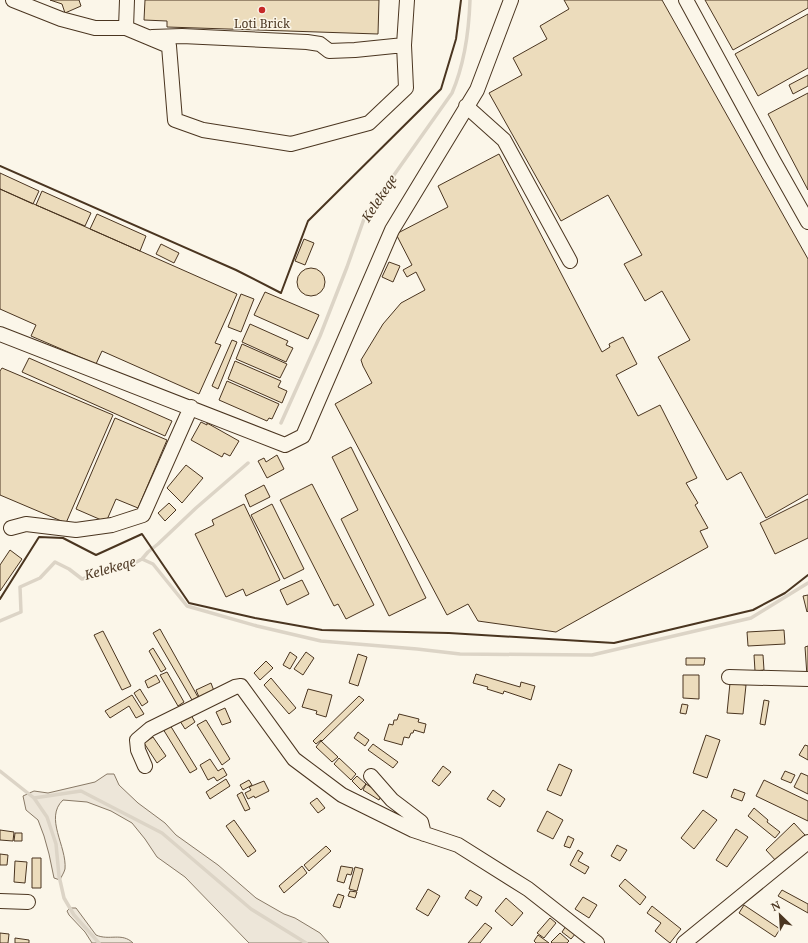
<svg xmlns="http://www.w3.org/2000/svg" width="808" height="943" font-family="'Noto Serif',serif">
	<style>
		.green { fill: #ede6d9; stroke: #887966 }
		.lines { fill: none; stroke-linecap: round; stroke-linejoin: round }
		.stream { stroke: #dcd4c6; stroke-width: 3.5 }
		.building { fill: #ecdcbc; stroke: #4a3520 }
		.minor-casing { stroke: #4a3520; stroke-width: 16 }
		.minor { stroke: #fbf6e9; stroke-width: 14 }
		.wall { stroke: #4a3520; stroke-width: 2 }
		.poi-dot { fill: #c62828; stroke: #fbf6e9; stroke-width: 1.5 }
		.labels { text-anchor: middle; stroke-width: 3; stroke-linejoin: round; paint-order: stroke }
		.poi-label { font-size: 12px; fill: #4a3520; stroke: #fbf6e9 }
		.water-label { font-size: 13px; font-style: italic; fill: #4a3520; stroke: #fbf6e9 }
	</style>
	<rect width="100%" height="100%" fill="#fbf6e9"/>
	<path class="green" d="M 107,774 L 114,774 L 119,785 L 138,803 L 165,823 L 176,835 L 218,865 L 256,898 L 284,914 L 295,918 L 320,933 L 329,943 L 249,943 L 185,877 L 157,857 L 145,839 L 132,823 L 111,811 L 87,802 L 63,800 C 44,818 67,846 65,869 C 64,873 61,877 60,880 L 54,878 L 49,854 L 44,836 L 38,820 L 26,810 L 23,796 L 34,791 L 48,793 L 95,782 Z
		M 70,908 L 76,908 L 96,935 C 109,941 122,932 133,943 L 92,943 L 85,932 L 69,915 L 67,911 Z"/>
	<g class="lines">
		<path class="stream" d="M 281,423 L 320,336 L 347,267 L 365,216 L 452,93 C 464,65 469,30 470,0
			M 142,559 L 153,564 L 187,606 L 257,626 L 321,641 L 417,649 L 460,654 L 592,655 L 751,618 L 808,583
			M 0,621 L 21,612 L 20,587 L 40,578 L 55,562 L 69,569 L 82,579 L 131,565 L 142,559 L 148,552 L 158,544 L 196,508 L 248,463
			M 0,771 L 34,798 L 47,817 L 56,844 L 59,876 L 64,898 L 74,915 L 99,943
			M 34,798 L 81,791 L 162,833 L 251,909 L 306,943"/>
	</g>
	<path class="building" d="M 50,0 L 79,0 L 81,6 L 65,13 L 62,4 Z
		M 145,0 L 379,0 L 378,34 L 167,27 L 167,21 L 144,20 Z
		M 564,0 L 662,0 L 808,259 L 808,494 L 766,518 L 741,472 L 727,480 L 658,357 L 690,340 L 662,291 L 645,301 L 624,264 L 642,255 L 608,195 L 561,221 L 489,93 L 522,75 L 513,58 L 547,39 L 540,26 L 569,9 Z
		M 705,0 L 808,0 L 808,8 L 733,50 Z
		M 808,14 L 808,68 L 758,96 L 735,54 Z
		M 808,75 L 808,86 L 793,94 L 789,85 Z
		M 808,93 L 808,190 L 768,114 Z
		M 499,154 L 602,352 L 610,347 L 609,344 L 623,337 L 637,364 L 616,375 L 638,416 L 660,405 L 697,478 L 686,483 L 698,503 L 695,505 L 708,528 L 700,531 L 708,547 L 556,632 L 478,621 L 468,604 L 447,615 L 335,404 L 372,383 L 363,366 L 361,360 L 383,324 L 401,303 L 425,290 L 416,272 L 407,277 L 403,270 L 412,265 L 396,234 L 448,207 L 438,186 Z
		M 0,173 L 39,191 L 33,204 L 0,189 Z
		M 0,189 L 237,294 L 215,343 L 221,345 L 199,394 L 102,351 L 96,364 L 31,336 L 36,325 L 0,309 Z
		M 42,191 L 91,213 L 85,226 L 36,205 Z
		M 97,214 L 146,236 L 140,251 L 90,229 Z
		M 304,239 L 314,243 L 305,265 L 295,261 Z
		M 161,244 L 179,253 L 174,263 L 156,254 Z
		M 389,262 L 400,266 L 393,282 L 382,277 Z
		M297 282a14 14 0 1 1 28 0a14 14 0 1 1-28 0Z
		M 265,292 L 319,315 L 308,339 L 254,315 Z
		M 241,294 L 254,299 L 241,332 L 228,327 Z
		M 250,324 L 288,341 L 286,345 L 293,348 L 286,362 L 242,342 Z
		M 232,340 L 237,342 L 218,389 L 212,386 Z
		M 242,344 L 287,364 L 280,378 L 236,359 Z
		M 29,358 L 172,421 L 165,436 L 22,372 Z
		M 235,361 L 281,381 L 278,387 L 287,391 L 282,403 L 228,379 Z
		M 2,368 L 113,415 L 66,523 L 0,495 L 0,371 Z
		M 227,381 L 279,404 L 272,419 L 269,418 L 267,421 L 219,400 Z
		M 115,418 L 167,440 L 138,508 L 116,499 L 106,522 L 76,509 Z
		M 201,422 L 207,425 L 207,423 L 239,441 L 230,456 L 224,453 L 222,457 L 191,440 Z
		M 351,447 L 426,598 L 389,616 L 341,519 L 358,510 L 332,457 Z
		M 277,455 L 284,469 L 267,478 L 258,461 L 264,458 L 266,462 Z
		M 186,465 L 203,478 L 182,503 L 167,488 Z
		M 312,484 L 374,605 L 346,619 L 338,604 L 334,606 L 280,500 Z
		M 264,485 L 270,497 L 250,507 L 245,495 Z
		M 808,499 L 808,538 L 775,554 L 760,523 Z
		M 169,503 L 176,510 L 165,521 L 158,513 Z
		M 244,504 L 280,580 L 246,596 L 243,589 L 226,597 L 195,534 L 214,525 L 212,520 Z
		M 272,504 L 304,569 L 284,579 L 251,515 Z
		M 10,550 L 22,559 L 0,591 L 0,565 Z
		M 302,580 L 309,594 L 287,605 L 280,590 Z
		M 808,595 L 808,611 L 807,612 L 803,596 Z
		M 160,629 L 198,697 L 192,700 L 153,633 Z
		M 784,630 L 785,644 L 748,646 L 747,632 Z
		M 103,631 L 131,686 L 122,690 L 94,635 Z
		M 808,646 L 808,676 L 807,676 L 805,647 Z
		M 153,648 L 166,669 L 161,672 L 149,651 Z
		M 290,652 L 297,657 L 290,669 L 283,665 Z
		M 306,652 L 314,658 L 303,675 L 294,669 Z
		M 358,654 L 367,657 L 358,686 L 349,683 Z
		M 754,655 L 763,655 L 764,670 L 755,671 Z
		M 686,658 L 705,658 L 704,665 L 686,665 Z
		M 266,661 L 273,668 L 260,680 L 254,673 Z
		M 167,672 L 184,702 L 178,706 L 160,675 Z
		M 476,674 L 520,687 L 521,682 L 535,686 L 531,700 L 504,691 L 503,694 L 487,689 L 488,687 L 473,683 Z
		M 156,675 L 160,682 L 148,688 L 145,681 Z
		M 683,675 L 699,675 L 699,699 L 683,698 Z
		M 271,678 L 296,708 L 289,714 L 264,685 Z
		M 211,683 L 214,691 L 199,697 L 196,690 Z
		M 730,683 L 746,685 L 743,714 L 727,713 Z
		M 140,689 L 148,702 L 142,706 L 134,693 Z
		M 308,689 L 332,695 L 326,717 L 316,714 L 317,711 L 302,707 Z
		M 132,695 L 144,714 L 136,718 L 129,706 L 110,718 L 105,711 Z
		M 359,696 L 364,700 L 322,741 L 321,740 L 316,744 L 313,741 Z
		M 764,700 L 769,701 L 765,725 L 760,724 Z
		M 682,704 L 688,705 L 686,714 L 680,713 Z
		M 225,708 L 231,722 L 222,725 L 216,712 Z
		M 399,714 L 419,719 L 418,722 L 426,724 L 424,733 L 414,730 L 413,733 L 411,733 L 409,738 L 404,737 L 402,745 L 384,740 L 389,724 L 393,725 L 394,720 L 397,720 Z
		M 191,715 L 195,722 L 185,729 L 180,721 Z
		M 206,720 L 230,759 L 222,765 L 197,725 Z
		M 170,725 L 197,769 L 190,773 L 163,729 Z
		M 358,732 L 369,740 L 365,746 L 354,738 Z
		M 706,735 L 720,740 L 707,778 L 693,773 Z
		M 153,737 L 166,756 L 157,763 L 144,743 Z
		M 321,741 L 338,757 L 332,762 L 316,747 Z
		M 373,744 L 398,762 L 393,768 L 368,750 Z
		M 805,745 L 808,746 L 808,760 L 799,755 Z
		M 339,758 L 356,774 L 351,780 L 334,764 Z
		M 210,759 L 218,771 L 223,768 L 227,775 L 217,781 L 214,777 L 208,780 L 200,765 Z
		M 559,764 L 572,770 L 561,796 L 547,790 Z
		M 443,766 L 451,772 L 439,786 L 432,781 Z
		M 785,771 L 795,775 L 791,783 L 781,779 Z
		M 801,773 L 808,776 L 808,794 L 794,787 Z
		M 357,776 L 366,784 L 361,790 L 352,781 Z
		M 226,779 L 230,786 L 210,799 L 206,792 Z
		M 249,780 L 252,785 L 243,790 L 240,785 Z
		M 764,780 L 808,801 L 808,821 L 756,796 Z
		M 264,781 L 269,791 L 255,798 L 254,796 L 248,799 L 245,793 L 251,790 L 249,787 Z
		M 366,784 L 382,794 L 379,800 L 363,790 Z
		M 734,789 L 745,793 L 742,801 L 731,797 Z
		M 493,790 L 505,799 L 500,807 L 487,799 Z
		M 242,792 L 250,809 L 245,811 L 237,795 Z
		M 317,798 L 325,808 L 318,813 L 310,803 Z
		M 754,808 L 768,820 L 767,822 L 780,832 L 775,838 L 748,816 Z
		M 703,810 L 717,820 L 694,849 L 681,838 Z
		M 547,811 L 563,820 L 553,839 L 537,831 Z
		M 234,820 L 256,851 L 248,857 L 226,826 Z
		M 794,823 L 805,835 L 777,862 L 766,850 Z
		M 736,829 L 748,837 L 727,867 L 716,860 Z
		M 0,830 L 14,832 L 13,841 L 0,840 Z
		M 15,833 L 22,833 L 22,841 L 14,841 Z
		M 568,836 L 574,839 L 570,848 L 564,846 Z
		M 617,845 L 627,850 L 620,861 L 611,856 Z
		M 326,846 L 331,851 L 309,871 L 304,865 Z
		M 578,850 L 583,853 L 578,861 L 589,867 L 585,874 L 570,865 Z
		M 0,854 L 8,855 L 7,865 L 0,865 Z
		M 32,858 L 41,858 L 41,888 L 32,888 Z
		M 15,861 L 27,862 L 25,883 L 14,882 Z
		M 302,866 L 307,873 L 284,893 L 279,886 Z
		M 341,866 L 353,868 L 351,875 L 347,874 L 344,883 L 337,881 Z
		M 355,867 L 363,869 L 357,891 L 349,889 Z
		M 625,879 L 646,897 L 640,905 L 619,886 Z
		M 428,889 L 440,896 L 428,916 L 416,909 Z
		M 470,890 L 482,897 L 477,906 L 465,898 Z
		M 782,890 L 808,904 L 808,913 L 778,896 Z
		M 350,891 L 357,892 L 355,898 L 348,896 Z
		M 338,894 L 344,896 L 340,908 L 333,906 Z
		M 583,897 L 597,905 L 589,918 L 575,909 Z
		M 506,898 L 523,913 L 512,926 L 495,911 Z
		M 744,905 L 780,929 L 775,937 L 739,913 Z
		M 652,906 L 681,929 L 670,943 L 655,931 L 661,923 L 647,913 Z
		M 550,918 L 556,923 L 544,938 L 537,933 Z
		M 485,923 L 492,928 L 480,943 L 468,943 Z
		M 566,926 L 576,933 L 571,939 L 562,932 Z
		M 0,933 L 9,934 L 8,943 L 0,943 Z
		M 560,933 L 569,941 L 567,943 L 552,943 L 551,942 Z
		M 538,935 L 549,943 L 536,943 L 534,941 Z
		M 15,938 L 29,940 L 29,943 L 15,943 Z"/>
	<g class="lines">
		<defs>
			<path id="minor" d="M 13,0 L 61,19 L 95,28 L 126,28 L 169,46 L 175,120 L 203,130 L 291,144 L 369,123 L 406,88 L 404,45 L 407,0
				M 686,0 L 773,160 L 808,222
				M 126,28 L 127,0
				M 152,37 L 182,36 L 307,42 L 320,44 L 329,51 L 355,50 L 404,45
				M 466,106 L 504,140 L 570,261
				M 0,334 L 285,445 L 303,436 L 392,230 L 477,90 L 511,0
				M 11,528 L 26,524 L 76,530 L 112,525 L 143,515 L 191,407
				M 729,677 L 808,679
				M 145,766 L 138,750 L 137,740 L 150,729 L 235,687 L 241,686 L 294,759 L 342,795 L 413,830 L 458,845 L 528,889 L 597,943
				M 371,776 L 392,800 L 421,822 L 424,834
				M 0,901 L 28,902
				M 684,943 L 808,842"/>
		</defs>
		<use href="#minor" class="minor-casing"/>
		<use href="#minor" class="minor"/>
		<path class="wall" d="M 0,166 L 236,270 L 281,293 L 308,221 L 441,89 L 456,39 L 461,0
			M 0,599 L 39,537 L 63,538 L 96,555 L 142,534 L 189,603 L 255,618 L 322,630 L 449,633 L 614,643 L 753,610 L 785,593 L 808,575"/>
	</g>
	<circle class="poi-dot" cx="262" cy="10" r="4"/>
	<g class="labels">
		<g class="poi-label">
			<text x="262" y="28">Loti Brick</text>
		</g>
		<g class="water-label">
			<text transform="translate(379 198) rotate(-57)" y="5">Kelekeqe</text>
			<text transform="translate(110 568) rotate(-16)" y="5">Kelekeqe</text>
		</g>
	</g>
	<g transform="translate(780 915) rotate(335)" stroke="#fbf6e9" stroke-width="3" paint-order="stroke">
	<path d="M0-3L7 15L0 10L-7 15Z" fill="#4a3520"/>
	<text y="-6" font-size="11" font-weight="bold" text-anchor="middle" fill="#4a3520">N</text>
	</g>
</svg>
